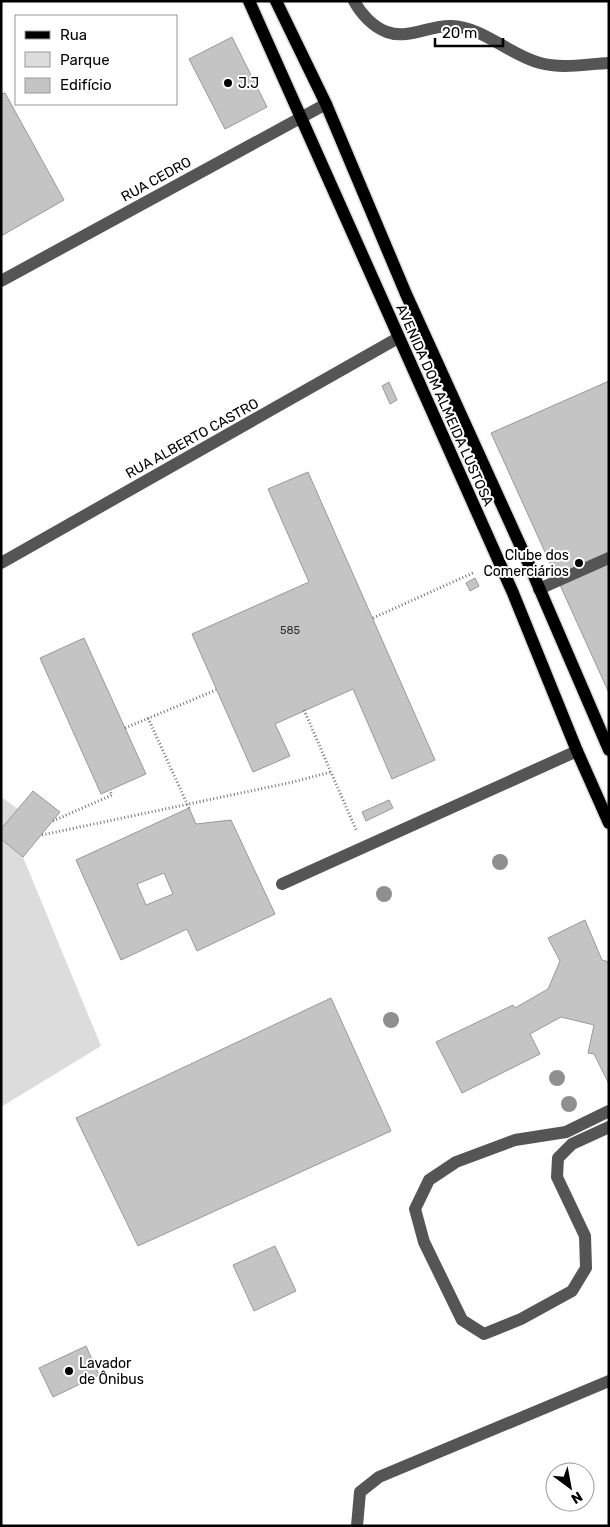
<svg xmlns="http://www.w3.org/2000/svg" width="610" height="1527" font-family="Rubik,sans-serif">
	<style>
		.green { fill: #dcdcdc }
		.building { fill: #c4c4c4; stroke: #999; fill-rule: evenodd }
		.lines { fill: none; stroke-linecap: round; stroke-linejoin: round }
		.major-casing { stroke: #dbdbdb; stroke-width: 15 }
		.path { stroke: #777; stroke-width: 3; stroke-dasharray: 1 2.5; stroke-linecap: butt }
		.minor { stroke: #555; stroke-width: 12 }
		.major { stroke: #000; stroke-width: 12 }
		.tree { fill: #8f8f8f }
		.poi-dot { fill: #000; stroke: #fff; stroke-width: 2 }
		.labels { text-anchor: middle; stroke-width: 4; stroke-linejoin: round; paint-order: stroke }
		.number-label { font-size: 11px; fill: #313131 }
		.poi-label { font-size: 14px; fill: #000; stroke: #fff; text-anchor: start }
		.street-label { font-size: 14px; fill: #000; stroke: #fff }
	</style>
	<rect width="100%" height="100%" fill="#fff"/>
	<path class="green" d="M 1,797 L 18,809 L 1,829 Z
		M 1,839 L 23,857 L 101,1046 L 1,1107 Z"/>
	<path class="building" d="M 232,37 L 267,107 L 225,129 L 189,59 Z
		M 5,93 L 64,200 L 1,236 L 1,94 Z
		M 609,381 L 609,693 L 491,433 Z
		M 389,382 L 397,400 L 390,404 L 382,386 Z
		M 308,472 L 435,760 L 392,779 L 353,689 L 275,724 L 290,756 L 253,772 L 192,634 L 309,582 L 268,489 Z
		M 475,578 L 479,586 L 470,591 L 466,583 Z
		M 84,638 L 146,774 L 101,794 L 40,658 Z
		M 33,791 L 60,812 L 23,857 L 1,839 L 1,829 Z
		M 389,800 L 393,808 L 366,821 L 362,812 Z
		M 189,808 L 196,824 L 231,820 L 275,914 L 197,951 L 187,929 L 121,960 L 76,860 ZM 164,873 L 173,894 L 146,905 L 137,884 Z
		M 585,920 L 602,960 L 609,962 L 609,1084 L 594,1054 L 588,1053 L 594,1025 L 561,1017 L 530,1034 L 540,1054 L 462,1093 L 436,1042 L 513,1005 L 515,1008 L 548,989 L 560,961 L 548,938 Z
		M 331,998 L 391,1131 L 138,1246 L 76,1118 Z
		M 275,1246 L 296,1291 L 254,1311 L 233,1265 Z
		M 86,1346 L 99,1375 L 53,1397 L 39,1368 Z"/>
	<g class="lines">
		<defs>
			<path id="major" d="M 249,1 L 513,593 L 577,751 L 609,823
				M 276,1 L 326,104 L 406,294 L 531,569 L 609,750"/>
		</defs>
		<use href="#major" class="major-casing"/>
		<path class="path" d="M 373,618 L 475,572
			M 304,710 L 357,832
			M 148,718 L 189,808
			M 125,728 L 216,690
			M 53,821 L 112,795 L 110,791
			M 42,835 L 293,782 L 331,772"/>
		<path class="minor" d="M 354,1 C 361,14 373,27 387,32 C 408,40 430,25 451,26 C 484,27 509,55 540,63 C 562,69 586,64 609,63
			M 1,281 L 326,104
			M 1,563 L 398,338
			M 539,589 L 609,558
			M 282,884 L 577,751
			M 609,1111 L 566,1132 L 515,1140 L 456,1162 L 429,1180 L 415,1209 L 424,1242 L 462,1320 L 484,1334 L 521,1319 L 572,1291 L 586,1268 L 585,1236 L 557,1177 L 558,1158 L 572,1144 L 609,1127
			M 357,1526 L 360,1492 L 379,1477 L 609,1381"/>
		<use href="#major" class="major"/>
	</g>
	<g class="tree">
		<circle cx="500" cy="862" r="8"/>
		<circle cx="384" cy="894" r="8"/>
		<circle cx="391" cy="1020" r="8"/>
		<circle cx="557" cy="1078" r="8"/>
		<circle cx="569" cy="1104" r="8"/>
	</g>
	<g class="poi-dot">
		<circle cx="228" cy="83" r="5"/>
		<circle cx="579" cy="563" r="5"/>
		<circle cx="69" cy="1371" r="5"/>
	</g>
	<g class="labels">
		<g class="number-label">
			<text x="290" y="634">585</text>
		</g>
		<g class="poi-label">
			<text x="238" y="88">J.J</text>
			<text x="569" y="560" text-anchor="end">Clube dos<tspan x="569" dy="16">Comerciários</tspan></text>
			<text x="79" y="1368">Lavador<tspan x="79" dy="16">de Ônibus</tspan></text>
		</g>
		<g class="street-label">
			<text transform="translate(156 179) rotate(-29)" y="5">RUA CEDRO</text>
			<text transform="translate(445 405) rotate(66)" y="5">AVENIDA DOM ALMEIDA LUSTOSA</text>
			<text transform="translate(192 438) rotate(-29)" y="5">RUA ALBERTO CASTRO</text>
		</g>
	</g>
	<rect width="610" height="1527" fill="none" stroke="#000000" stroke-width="5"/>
	<rect x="15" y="15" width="162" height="90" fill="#ffffff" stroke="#999999"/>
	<rect x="25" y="31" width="25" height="8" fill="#000000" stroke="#999999"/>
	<text x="60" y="40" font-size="15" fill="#000000">Rua</text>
	<rect x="25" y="52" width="25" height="15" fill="#dcdcdc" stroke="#999999"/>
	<text x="60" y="65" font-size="15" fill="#000000">Parque</text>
	<rect x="25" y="78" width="25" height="15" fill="#c4c4c4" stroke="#999999"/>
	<text x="60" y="90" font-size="15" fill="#000000">Edifício</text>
	<g transform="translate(570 1487) rotate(148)"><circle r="24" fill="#ffffff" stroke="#999999"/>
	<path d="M0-4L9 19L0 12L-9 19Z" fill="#000000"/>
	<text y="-8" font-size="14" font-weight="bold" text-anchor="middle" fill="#000000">N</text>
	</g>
	<path d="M435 38v8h68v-8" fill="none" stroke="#000000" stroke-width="2.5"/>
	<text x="442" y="38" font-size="15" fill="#000000" stroke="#ffffff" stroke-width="4" paint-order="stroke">20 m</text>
</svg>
